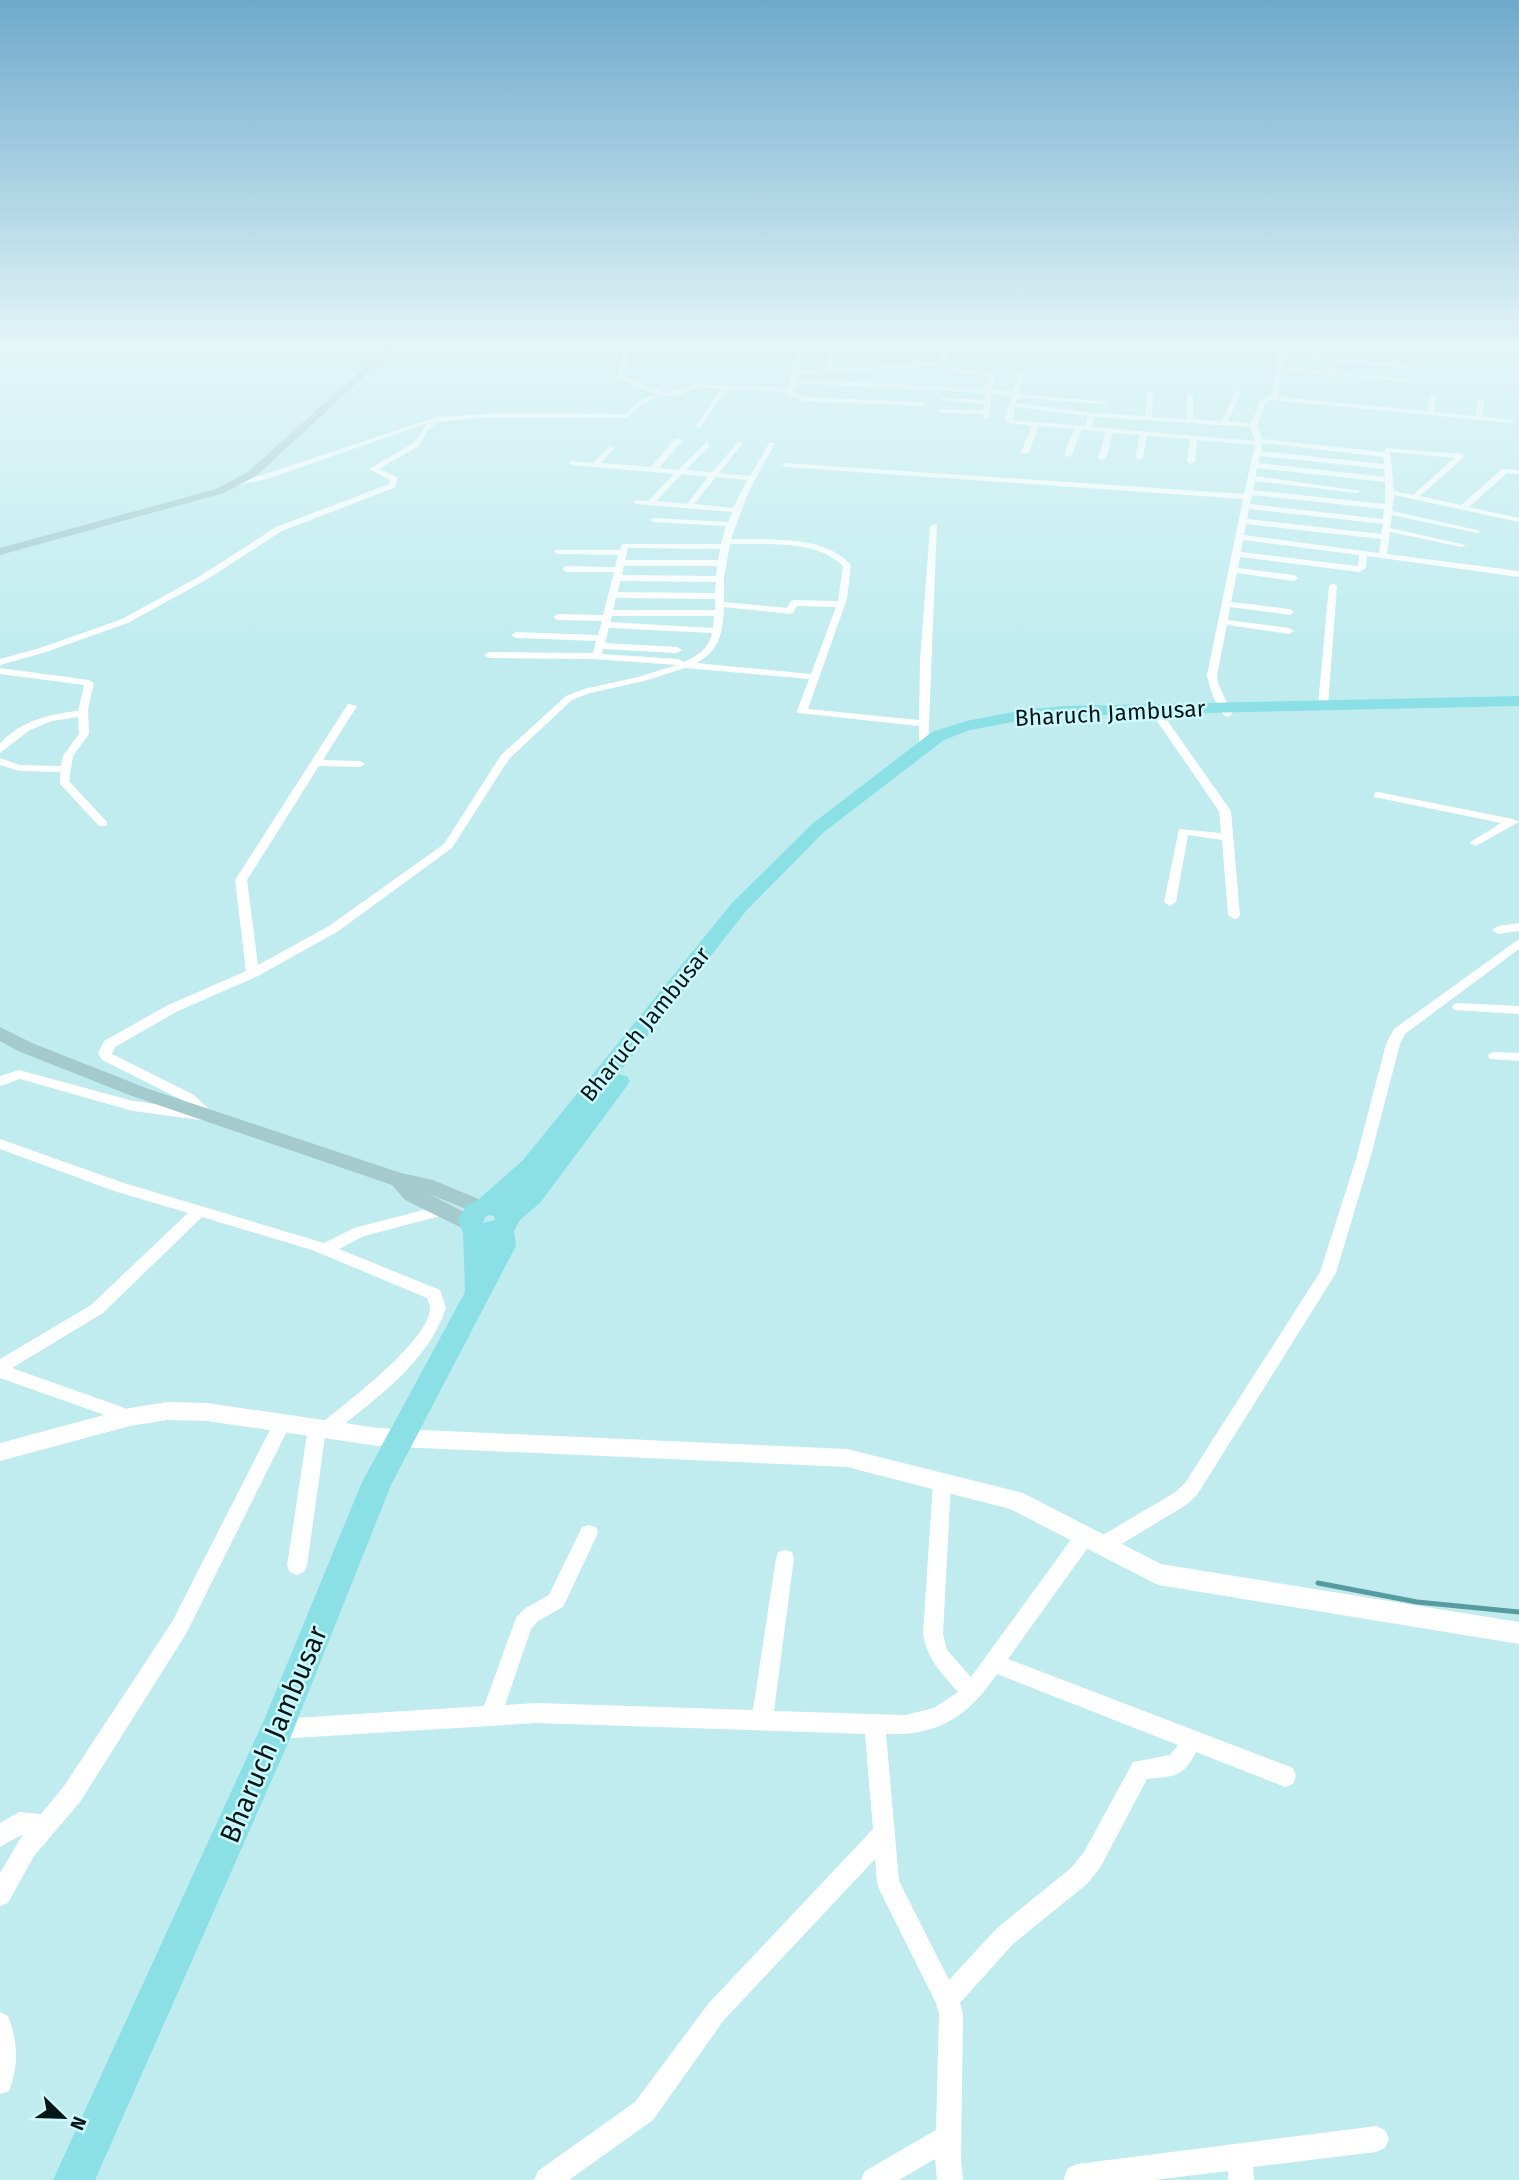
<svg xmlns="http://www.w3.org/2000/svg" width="1519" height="2180" font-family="'Fira Sans',sans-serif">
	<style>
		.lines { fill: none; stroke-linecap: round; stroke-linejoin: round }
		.stream { stroke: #579ba1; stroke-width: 5 }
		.minor { fill: #fff; fill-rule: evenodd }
		.tertiary { fill: #fff; fill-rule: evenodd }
		.secondary { fill: #a4cacd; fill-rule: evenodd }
		.primary { fill: #8be0e6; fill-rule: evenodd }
		.labels { text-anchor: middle; stroke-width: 5; stroke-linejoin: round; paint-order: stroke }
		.street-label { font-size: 23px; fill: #071718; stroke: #cdf9fc }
		.near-street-label { font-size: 28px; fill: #071718; stroke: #cdf9fc }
	</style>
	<rect width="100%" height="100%" fill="#c0ecef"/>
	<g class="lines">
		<path class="stream" d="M 1318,1583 L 1417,1602 L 1519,1612"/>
		<path class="minor" d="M 616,347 L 622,347 L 629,354 L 622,376 L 666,393 L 695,384 L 789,388 L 797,347 L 803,347 L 799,369 L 826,369 L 829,347 L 835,347 L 832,369 L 937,362 L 940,360 L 943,347 L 949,347 L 946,361 L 939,366 L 798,373 L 797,379 L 986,389 L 988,375 L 946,371 L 949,369 L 991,371 L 994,373 L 992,390 L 1013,391 L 1019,371 L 1022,369 L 1025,371 L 1019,394 L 1109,402 L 1106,404 L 1017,398 L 1016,403 L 1094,413 L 1145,416 L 1147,392 L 1150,390 L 1153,392 L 1152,417 L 1186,419 L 1187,395 L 1190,393 L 1193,395 L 1193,419 L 1222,421 L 1235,393 L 1238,391 L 1241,393 L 1228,421 L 1251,423 L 1261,400 L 1272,395 L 1279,347 L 1285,347 L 1284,352 L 1412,365 L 1410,368 L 1284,356 L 1282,366 L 1411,380 L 1408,382 L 1282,370 L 1278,397 L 1427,411 L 1430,397 L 1433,395 L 1436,397 L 1434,412 L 1475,416 L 1478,401 L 1481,399 L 1484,401 L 1483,416 L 1514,421 L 1511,423 L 1271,400 L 1266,402 L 1257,426 L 1262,439 L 1383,452 L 1386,448 L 1463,454 L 1463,458 L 1420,496 L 1461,505 L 1502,469 L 1519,470 L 1519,474 L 1507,473 L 1469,507 L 1519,518 L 1519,522 L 1394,495 L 1392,511 L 1481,531 L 1477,533 L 1392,515 L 1390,528 L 1466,545 L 1462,547 L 1390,532 L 1387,554 L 1519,571 L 1519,577 L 1367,556 L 1366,568 L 1359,572 L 1240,557 L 1238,568 L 1294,575 L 1298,578 L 1294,581 L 1237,573 L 1231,602 L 1290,609 L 1294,612 L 1290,615 L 1230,607 L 1228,620 L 1289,628 L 1294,631 L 1289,634 L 1227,625 L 1217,675 L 1218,683 L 1232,714 L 1227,717 C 1217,711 1209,687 1207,675 L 1243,499 L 786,467 L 782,465 L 786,463 L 1244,494 L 1255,445 L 1197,440 L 1195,462 L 1191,464 L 1187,462 L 1190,439 L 1147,436 L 1143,458 L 1139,460 L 1135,458 L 1140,435 L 1113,433 L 1106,458 L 1102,460 L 1098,458 L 1106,432 L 1081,430 L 1072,455 L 1068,457 L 1064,455 L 1074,429 L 1039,426 L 1029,452 L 1025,454 L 1021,452 L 1032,426 L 1009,423 L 1005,419 L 1012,395 L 992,394 L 989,417 L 986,419 L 983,417 L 983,414 L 941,413 L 938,411 L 941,409 L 983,410 L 984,404 L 939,400 L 942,398 L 985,400 L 985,393 L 797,383 L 793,392 L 804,397 L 924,402 L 927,404 L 924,406 L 803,401 L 783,392 L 728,389 L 699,428 L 696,426 L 721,389 L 696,388 L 675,396 L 662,396 L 643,403 L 627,418 L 477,418 L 438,422 L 428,430 L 419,446 L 379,469 L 397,477 L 396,487 L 282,531 L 206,580 L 128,623 L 46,652 L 0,665 L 0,659 L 40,648 L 122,619 L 200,576 L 276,527 L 389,484 L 390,480 L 369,469 L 413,443 L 428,423 L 267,479 L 233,486 L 230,486 L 230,482 L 262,475 L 437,417 L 502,413 L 625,414 L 639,401 L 656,394 L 617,378 L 623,354 ZM 1015,407 L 1088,416 L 1085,426 L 1013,420 ZM 1095,417 L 1250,427 L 1255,441 L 1092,427 ZM 1262,443 L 1383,457 L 1384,464 L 1261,451 ZM 1390,452 L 1454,458 L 1413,495 L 1394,491 ZM 1260,456 L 1384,469 L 1385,477 L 1258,463 ZM 1257,468 L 1385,482 L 1385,504 L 1253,490 L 1255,481 L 1357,493 L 1361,491 L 1256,476 ZM 1252,495 L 1384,509 L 1383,519 L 1250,504 ZM 1249,509 L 1383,524 L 1381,534 L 1247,519 ZM 1246,524 L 1381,539 L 1379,553 L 1244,535 ZM 1243,540 L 1359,555 L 1358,566 L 1241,552 Z
			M 676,438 L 683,440 L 659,468 L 678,470 L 707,442 L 710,446 L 686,470 L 712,472 L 739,441 L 743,443 L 719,473 L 750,476 L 769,443 L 775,443 L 748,493 L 731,539 C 768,540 824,534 851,565 L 847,599 L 808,709 L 919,720 L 920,661 L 930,526 L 937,524 L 928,748 L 920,748 L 919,746 L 919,726 L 798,713 L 797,711 L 809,679 L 685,668 L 644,681 L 590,693 L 572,700 L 509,759 L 452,848 L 337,932 L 258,976 L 178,1011 L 115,1047 L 112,1054 L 194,1095 L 213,1113 L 215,1116 L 213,1119 L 208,1121 L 133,1111 L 20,1079 L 0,1086 L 0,1076 L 19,1070 L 133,1101 L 192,1109 L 184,1101 L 102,1060 L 98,1053 L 104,1041 L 168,1005 L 246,971 L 235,880 L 348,704 L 357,706 L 323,760 L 360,761 L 365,764 L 360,767 L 319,766 L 247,880 L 258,965 L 329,926 L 444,844 L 501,755 L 566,696 L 584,689 L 638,677 L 677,665 L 592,659 L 489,658 L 484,655 L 489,652 L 593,653 L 596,641 L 516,638 L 511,635 L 516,632 L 598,635 L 602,621 L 557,620 L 553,617 L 557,614 L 603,615 L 614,572 L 566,572 L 562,569 L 566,566 L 615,567 L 618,555 L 558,554 L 554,552 L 555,550 L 620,550 L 622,544 L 721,544 L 726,526 L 653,522 L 649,520 L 653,518 L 728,522 L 732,512 L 637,504 L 633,502 L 637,500 L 648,501 L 674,474 L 572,465 L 568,463 L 572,461 L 593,463 L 610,446 L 614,448 L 601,463 L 651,467 ZM 682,474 L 708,477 L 687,504 L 656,501 ZM 716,477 L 747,480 L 733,508 L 694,504 ZM 730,544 C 764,545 816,539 843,566 L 838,601 L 794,600 L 791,601 L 787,608 L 724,602 L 724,578 ZM 628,548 L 720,549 L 718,560 L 625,560 ZM 624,566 L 717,566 L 716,576 L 622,575 ZM 620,581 L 716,582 L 715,593 L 618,592 ZM 616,598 L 715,599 L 715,610 L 613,610 ZM 797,606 L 836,607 L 811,674 L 696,663 C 720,651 723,632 724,607 L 790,614 L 793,613 ZM 612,616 L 714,616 L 713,628 L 610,622 ZM 609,628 L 712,633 C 708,650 698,655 684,662 L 679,659 L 602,654 L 603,649 L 677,653 L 682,650 L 677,647 L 605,643 Z
			M 1333,583 L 1337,586 L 1328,705 L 1323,708 L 1318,705 L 1329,586 Z
			M 0,668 L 89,680 L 94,683 L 88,709 L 89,734 L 73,756 L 69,781 L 107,822 L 107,826 L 99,826 L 60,784 L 60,772 L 19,771 L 0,765 L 0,758 L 20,765 L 61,766 L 63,756 L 79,734 L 78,717 L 52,721 L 30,730 L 0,753 L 0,744 C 19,721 50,714 78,711 L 84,685 L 0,674 Z
			M 1153,705 L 1157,706 L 1231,811 L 1240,915 L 1238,918 L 1234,919 L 1228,915 L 1222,840 L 1188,835 L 1176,902 L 1170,906 L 1164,902 L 1179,829 L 1221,833 L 1219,811 L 1148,708 Z
			M 1378,792 L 1513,819 L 1519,822 L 1476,846 L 1470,843 L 1472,841 L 1501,823 L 1374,797 L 1374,793 Z
			M 1519,923 L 1519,931 L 1498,934 L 1492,930 L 1498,926 Z
			M 1519,939 L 1519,949 L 1405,1034 L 1400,1044 L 1370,1159 L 1336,1273 L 1197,1495 L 1186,1505 L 1110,1551 L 1103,1553 L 1096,1551 L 1094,1545 L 1096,1539 L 1174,1493 L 1185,1483 L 1320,1272 L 1356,1159 L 1386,1044 L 1394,1029 Z
			M 1459,1003 L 1519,1006 L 1519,1014 L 1454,1010 L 1452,1007 L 1454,1004 Z
			M 1495,1052 L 1519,1053 L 1519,1061 L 1490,1059 L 1488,1056 L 1490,1053 Z
			M 0,1139 L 124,1183 L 324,1243 L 354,1228 L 443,1205 L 448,1206 L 451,1210 L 448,1214 L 364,1236 L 339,1249 L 440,1290 L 446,1308 C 428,1363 375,1399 332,1434 L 325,1436 L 307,1566 L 304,1572 L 297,1575 L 290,1572 L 287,1566 L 308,1427 L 311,1422 L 317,1420 L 323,1422 C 347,1402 430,1340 430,1308 C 430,1305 428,1301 427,1298 L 312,1250 L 202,1217 L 103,1313 L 12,1368 L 136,1412 L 139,1417 L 136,1422 L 130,1424 L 0,1378 L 0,1359 L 91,1305 L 188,1213 L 114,1191 L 0,1149 Z
			M 282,1416 L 288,1418 L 291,1423 L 186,1634 L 80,1802 L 34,1856 L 8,1903 L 0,1906 L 0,1873 L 23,1834 L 0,1847 L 0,1823 L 19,1812 L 41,1814 L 64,1786 L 172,1622 L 276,1418 Z
			M 942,1474 L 948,1477 L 951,1482 L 943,1634 L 947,1650 L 971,1677 L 1078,1530 L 1085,1528 L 1092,1530 L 1094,1536 L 1092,1542 L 1008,1659 L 1293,1768 L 1296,1776 L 1293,1784 L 1285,1787 L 1196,1752 C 1183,1778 1174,1776 1147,1779 L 1100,1868 L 1087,1884 L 1013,1944 L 960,2003 L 963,2014 L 961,2160 L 963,2180 L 937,2180 L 935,2159 L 899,2180 L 861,2180 L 865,2171 L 936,2130 L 939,2014 L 936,2003 L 880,1891 L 877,1883 L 875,1859 L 724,2020 L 653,2120 L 569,2180 L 534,2180 L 538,2171 L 635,2102 L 708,2004 L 873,1829 L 865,1734 L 537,1723 L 278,1739 L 271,1736 L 268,1729 L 271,1722 L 278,1719 L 484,1706 L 516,1618 L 524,1609 L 549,1595 L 582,1527 L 589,1525 L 596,1527 L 598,1533 L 563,1607 L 538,1621 L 531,1629 L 505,1705 L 537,1703 L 753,1710 L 776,1558 L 778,1552 L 785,1550 L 792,1552 L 794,1558 L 774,1711 L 905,1715 L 934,1708 L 958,1692 C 942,1674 927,1659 923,1634 L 933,1482 L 936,1477 ZM 997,1674 L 1178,1745 L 1170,1755 L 1133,1762 L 1084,1852 L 1071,1868 L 997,1928 L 949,1980 L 899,1881 L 886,1734 C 940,1736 968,1716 997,1674 Z
			M 0,2012 L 8,2016 C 18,2040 19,2067 9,2091 L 0,2094 Z
			M 1376,2126 L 1385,2130 L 1389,2139 L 1385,2148 L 1376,2152 L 1253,2167 L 1254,2180 L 1228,2180 L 1228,2171 L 1154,2180 L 1065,2180 L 1064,2177 L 1068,2168 L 1077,2164 Z"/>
		<path class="tertiary" d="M 167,1402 L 207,1403 L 378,1428 L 847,1449 L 1023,1493 L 1161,1564 L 1519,1622 L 1519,1644 L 1158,1585 L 1010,1509 L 847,1467 L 378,1446 L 207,1421 L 167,1420 L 130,1426 L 0,1461 L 0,1443 L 130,1408 Z"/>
		<path class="secondary" d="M 387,347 L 396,347 L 256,476 L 224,493 L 0,555 L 0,548 L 216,489 L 248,472 Z
			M 0,1027 L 32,1043 L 146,1088 L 401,1173 L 433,1180 L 488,1203 L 491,1208 L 488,1213 L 481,1215 L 429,1194 L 476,1218 L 480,1223 L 476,1228 L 469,1231 L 462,1228 L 405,1200 L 392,1185 L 132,1096 L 18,1051 L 0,1041 Z"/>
		<path class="primary" d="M 1519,696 L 1519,706 L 1063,716 L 1023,720 L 970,730 L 944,740 L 824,832 L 746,911 L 618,1074 L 627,1076 L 630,1081 L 627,1086 L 540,1203 L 520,1220 L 514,1231 L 516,1246 L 391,1485 L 289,1741 L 95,2180 L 53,2180 L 264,1720 L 362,1482 L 465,1292 L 463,1233 L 458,1219 L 467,1205 L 478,1200 L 523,1160 L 732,903 L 812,824 L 932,732 L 966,721 L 1023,710 L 1063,706 ZM 489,1215 L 494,1216 L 495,1220 L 483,1223 L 485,1217 Z"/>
	</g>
	<linearGradient id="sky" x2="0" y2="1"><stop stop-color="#6eaacc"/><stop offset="0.53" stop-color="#e3f6f8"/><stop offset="1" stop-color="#e3f6f8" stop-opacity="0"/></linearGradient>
	<rect width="1519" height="652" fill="url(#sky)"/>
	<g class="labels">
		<g class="street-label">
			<text transform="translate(1110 713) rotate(-3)" y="8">Bharuch Jambusar</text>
			<text transform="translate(645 1024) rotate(-51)" y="8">Bharuch Jambusar</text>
		</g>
		<g class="near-street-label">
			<text transform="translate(273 1734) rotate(-67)" y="10">Bharuch Jambusar</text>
		</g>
	</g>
	<g transform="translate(63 2117) rotate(113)" stroke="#cdf9fc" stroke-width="5" paint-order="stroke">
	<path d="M0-5L12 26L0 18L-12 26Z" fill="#071718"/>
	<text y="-10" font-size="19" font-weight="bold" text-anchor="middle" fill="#071718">N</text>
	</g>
</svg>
